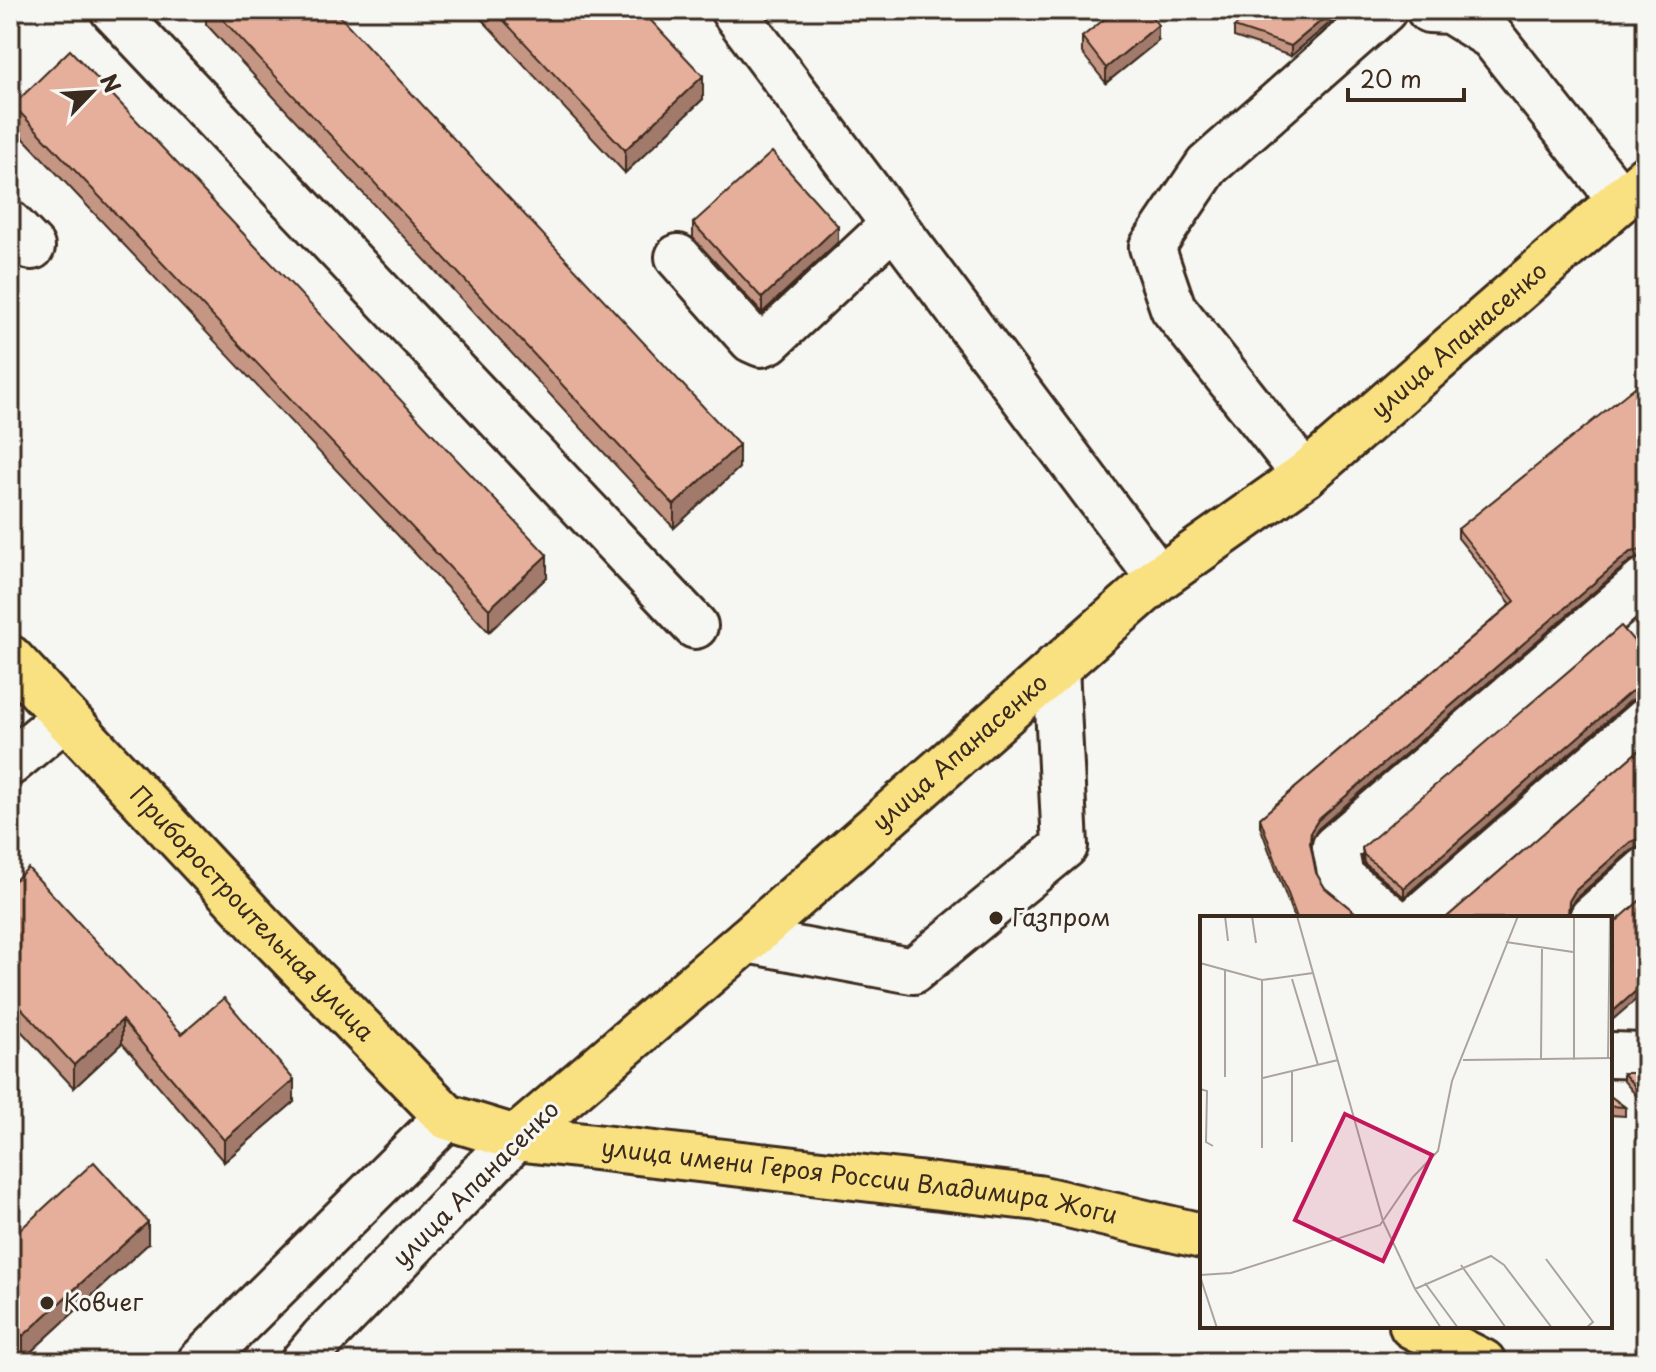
<svg xmlns="http://www.w3.org/2000/svg" width="1656" height="1372" font-family="'Playpen Sans',sans-serif">
	<style>
		.lines { fill: none; stroke-linecap: round; stroke-linejoin: round }
		.minor-casing { stroke: #3b2a1e; stroke-width: 50 }
		.major-casing { stroke: #3b2a1e; stroke-width: 50 }
		.minor { stroke: #f6f6f2; stroke-width: 44 }
		.major { stroke: #f9e181; stroke-width: 44 }
		.wall { fill: #c69685; stroke: #3b2a1e; stroke-width: 2 }
		.shaded-wall { fill: #a17a6c; stroke: #3b2a1e; stroke-width: 2 }
		.building { fill: #e6af9b; stroke: #3b2a1e; stroke-width: 2 }
		.poi-dot { fill: #3b2a1e; stroke: #f6f6f2; stroke-width: 3 }
		.labels { text-anchor: middle; stroke-width: 6; stroke-linejoin: round; paint-order: stroke }
		.street-label { font-size: 24px; fill: #3b2a1e; stroke: #f6f6f2 }
		.poi-label { font-size: 24px; fill: #3b2a1e; stroke: #f6f6f2; text-anchor: start }
		.inset-road { fill: none; stroke: #aba49d; stroke-width: 2 }
		.view { fill: #c2185b; fill-opacity: 0.15; stroke: #c2185b; stroke-width: 4 }
		.inset-edge { fill: none; stroke: #3b2a1e; stroke-width: 4 }
	</style>
	<rect width="100%" height="100%" fill="#f6f6f2"/>
	<filter id="ink" filterUnits="userSpaceOnUse"><feTurbulence type="fractalNoise" baseFrequency=".0125" numOctaves="2"/><feDisplacementMap in="SourceGraphic" scale="16" xChannelSelector="R" yChannelSelector="G"/><feConvolveMatrix kernelMatrix="1 2 1 2 8 2 1 2 1" color-interpolation-filters="sRGB"/></filter>
	<g filter="url(#ink)">
		<g class="lines">
			<defs>
				<path id="minor" d="M 113,10 L 695,626
					M 733,10 L 1159,578
					M 1429,10 L 1450,11 L 1492,37 L 1621,200
					M 10,224 L 32,247
					M 678,257 L 752,340 L 761,344 L 769,341 L 894,224
					M 1305,475 L 1173,308 L 1152,247 L 1207,166 L 1384,10
					M 10,763 L 65,717
					M 1391,918 L 1341,877 L 1335,847 L 1646,580
					M 1418,918 L 1646,720
					M 1592,918 L 1646,870
					M 747,940 L 913,971 L 1065,846 L 1056,667
					M 1610,1055 L 1646,1056
					M 200,1362 L 447,1117
					M 303,1362 L 323,1338 L 516,1138"/>
				<g id="major">
					<path id="s1" d="M 10,658 L 260,925 L 447,1117 L 516,1138 L 1038,1198 L 1202,1236"/>
					<path id="s2" d="M 516,1138 L 747,940 L 1159,578 L 1305,475 L 1646,178"/>
					<path d="M 1412,1326 L 1483,1362"/>
				</g>
			</defs>
			<use href="#minor" class="minor-casing"/>
			<use href="#major" class="major-casing"/>
			<use href="#minor" class="minor"/>
			<use href="#major" class="major"/>
		</g>
		<path class="wall" d="M 206,10 L 334,10 L 739,468 L 674,528 L 206,24 Z
			M 473,10 L 641,10 L 703,99 L 625,173 Z
			M 1345,10 L 1291,56 L 1234,37 L 1234,27 Z
			M 1082,37 L 1158,41 L 1106,83 L 1082,53 Z
			M 13,105 L 547,577 L 489,632 L 13,127 Z
			M 693,223 L 838,242 L 762,313 L 693,238 Z
			M 1458,529 L 1630,561 L 1318,829 L 1311,840 L 1311,845 L 1316,873 L 1325,888 L 1362,918 L 1294,918 L 1260,826 L 1260,818 L 1511,604 L 1458,538 Z
			M 1646,655 L 1646,696 L 1640,696 L 1630,701 L 1404,897 L 1364,863 L 1362,848 Z
			M 1646,744 L 1646,846 L 1642,845 L 1630,851 L 1575,899 L 1446,918 Z
			M 10,885 L 182,1034 L 294,1102 L 224,1162 L 122,1043 L 74,1088 L 10,1019 Z
			M 1623,1073 L 1646,1073 L 1646,1107 L 1623,1080 Z
			M 1610,1096 L 1625,1107 L 1625,1116 L 1610,1115 Z
			M 10,1239 L 148,1244 L 23,1359 L 10,1344 Z"/>
		<path class="shaded-wall" d="M 1334,10 L 1345,10 L 1291,56 L 1291,46 Z
			M 1158,25 L 1158,41 L 1106,83 L 1106,68 Z
			M 703,76 L 703,99 L 625,173 L 625,150 Z
			M 838,226 L 838,242 L 762,313 L 762,298 Z
			M 739,445 L 739,468 L 674,528 L 674,505 Z
			M 1646,548 L 1646,556 L 1630,561 L 1318,829 L 1311,840 L 1311,831 L 1318,820 L 1630,552 Z
			M 547,555 L 547,577 L 489,632 L 489,609 Z
			M 1640,687 L 1640,696 L 1630,701 L 1404,897 L 1404,888 L 1630,692 Z
			M 1642,837 L 1642,845 L 1630,851 L 1575,899 L 1569,909 L 1569,901 L 1575,891 L 1630,842 Z
			M 1646,982 L 1646,991 L 1610,1022 L 1610,1014 Z
			M 122,1020 L 122,1043 L 74,1088 L 74,1065 Z
			M 294,1080 L 294,1102 L 224,1162 L 224,1140 Z
			M 148,1222 L 148,1244 L 23,1359 L 23,1336 Z"/>
		<path class="building" d="M 214,10 L 334,10 L 739,445 L 674,505 Z
			M 494,10 L 641,10 L 703,76 L 625,150 Z
			M 1116,10 L 1146,10 L 1158,25 L 1106,68 L 1082,37 Z
			M 1255,10 L 1334,10 L 1291,46 L 1234,27 Z
			M 70,50 L 547,555 L 489,609 L 13,105 Z
			M 772,152 L 838,226 L 762,298 L 693,223 Z
			M 1646,378 L 1646,548 L 1630,552 L 1318,820 L 1311,831 L 1310,843 L 1316,873 L 1325,888 L 1362,918 L 1297,918 L 1260,818 L 1515,601 L 1458,529 Z
			M 1621,626 L 1646,655 L 1646,687 L 1640,687 L 1630,692 L 1404,888 L 1364,855 L 1362,848 Z
			M 1646,744 L 1646,837 L 1642,837 L 1630,842 L 1575,891 L 1569,901 L 1568,915 L 1569,918 L 1446,918 Z
			M 28,868 L 182,1034 L 224,998 L 294,1080 L 224,1140 L 122,1020 L 74,1065 L 10,996 L 10,885 Z
			M 1646,895 L 1646,982 L 1610,1014 L 1610,927 Z
			M 1623,1073 L 1646,1073 L 1646,1099 Z
			M 1610,1096 L 1625,1107 L 1610,1106 Z
			M 94,1162 L 148,1222 L 23,1336 L 10,1322 L 10,1239 Z"/>
	</g>
	<g class="poi-dot">
		<circle cx="996" cy="918" r="8"/>
		<circle cx="47" cy="1303" r="8"/>
	</g>
	<g class="labels">
		<g class="street-label">
			<text dy="8" stroke="none"><textPath href="#s2" startOffset="1236">улица Апанасенко</textPath></text>
			<text dy="8" stroke="none"><textPath href="#s2" startOffset="588">улица Апанасенко</textPath></text>
			<text dy="8" stroke="none"><textPath href="#s1" startOffset="352">Приборостроительная улица</textPath></text>
			<text dy="8" stroke="none"><textPath href="#s1" startOffset="1052">улица имени Героя России Владимира Жоги</textPath></text>
			<text transform="translate(476 1184) rotate(-45)" y="8">улица Апанасенко</text>
		</g>
		<g class="poi-label">
			<text x="1012" y="926">Газпром</text>
			<text x="63" y="1311">Ковчег</text>
		</g>
	</g>
	<g transform="translate(1200 916)">
		<rect width="412" height="412" fill="#f6f6f2"/>
		<path class="inset-road" d="M 25,0 L 28,25M 52,0 L 56,27M 97,0 L 183,305M 306,26 L 373,36M 0,47 L 62,64 L 113,57M 92,63 L 118,149M 408,142 L 410,0M 263,144 L 412,142M 341,144 L 342,33M 374,144 L 374,0M 92,155 L 92,226M 25,161 L 25,54M 63,162 L 138,144M 0,173 L 7,175 L 6,226 L 13,230M 62,232 L 62,64M 183,305 L 215,373 L 241,412M 346,343 L 393,406 L 386,412M 261,349 L 306,412M 0,359 L 31,357 L 180,309 L 213,261 L 238,235 L 252,165 L 318,0M 0,360 L 17,412M 225,367 L 258,412M 215,373 L 291,340 L 304,349 L 352,412"/>
		<path class="view" d="M 145,198 L 232,239 L 183,345 L 95,304 Z"/>
		<rect width="412" height="412" class="inset-edge"/>
	</g>
	<rect width="1656" height="1372" fill="none" stroke="#f6f6f2" stroke-width="40"/>
	<rect x="20" y="20" width="1616" height="1332" fill="none" stroke="#3b2a1e" stroke-width="3" filter="url(#ink)"/>
	<g transform="translate(92 92) rotate(65)" stroke="#f6f6f2" stroke-width="6" paint-order="stroke">
	<path d="M0-6L14 30L0 20L-14 30Z" fill="#3b2a1e"/>
	<text y="-12" font-size="22" font-weight="bold" text-anchor="middle" fill="#3b2a1e">N</text>
	</g>
	<path d="M1348 88v12h116v-12" fill="none" stroke="#3b2a1e" stroke-width="4"/>
	<text x="1360" y="88" font-size="24" fill="#3b2a1e" stroke="#f6f6f2" stroke-width="6" paint-order="stroke">20 m</text>
</svg>
